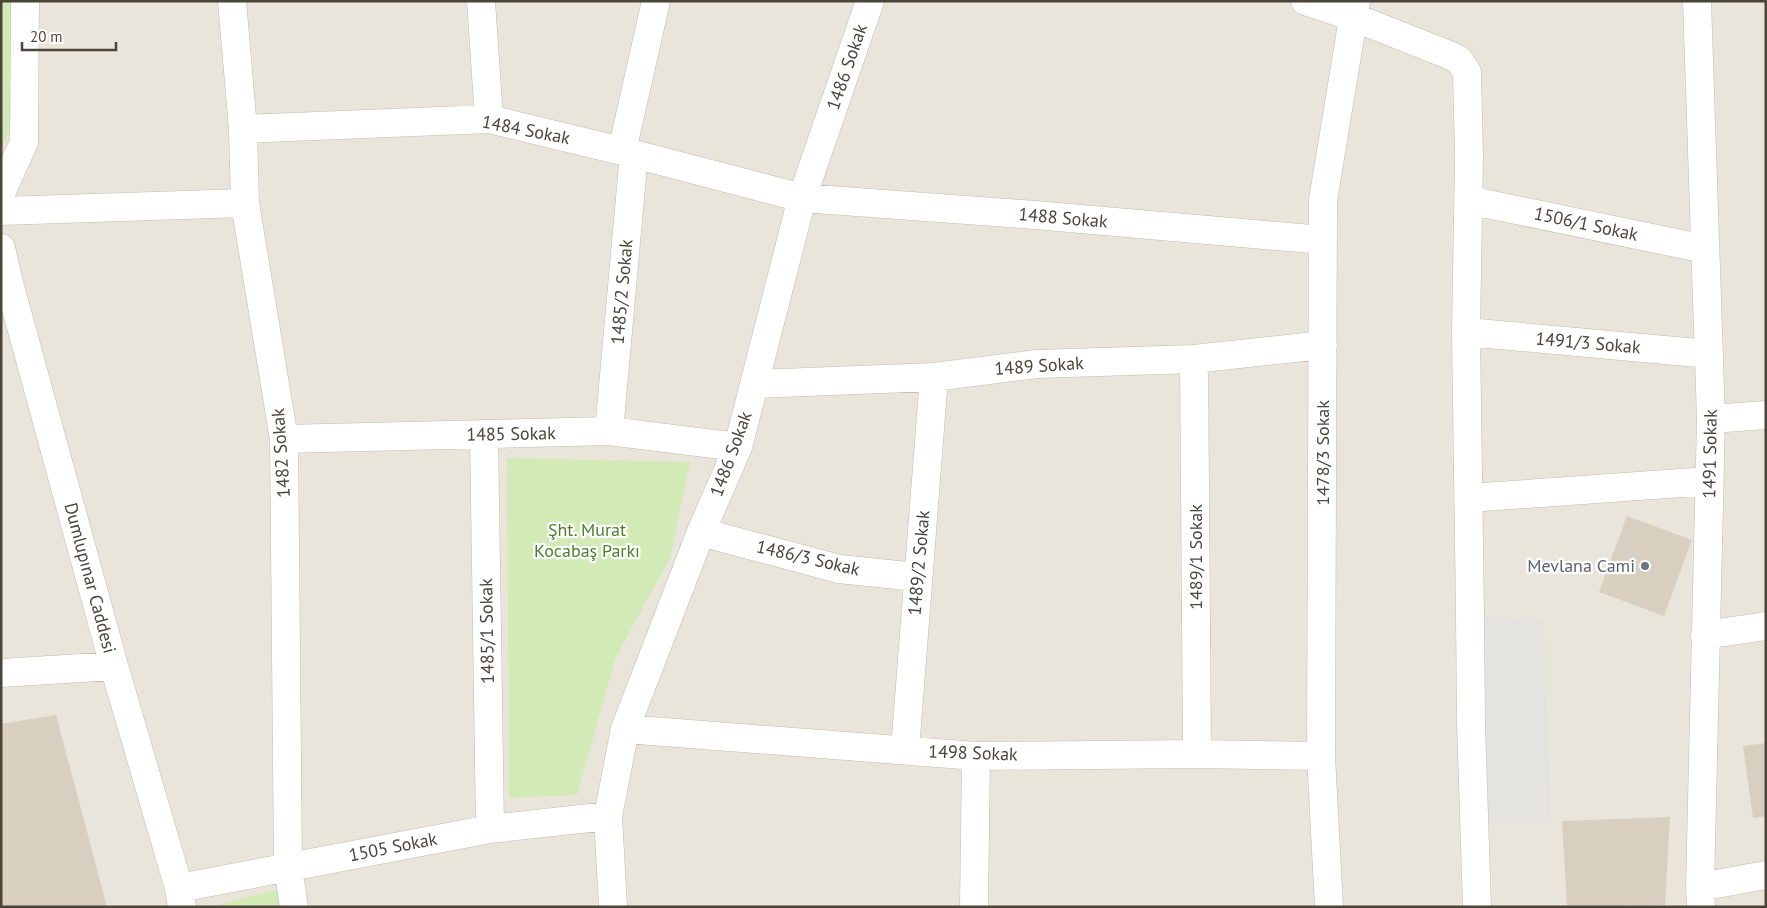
<svg xmlns="http://www.w3.org/2000/svg" width="1767" height="908" font-family="'PT Sans',sans-serif">
	<style>
		.residential { fill: #eae5da }
		.green { fill: #d2eab5 }
		.parking { fill: #e5e3e0 }
		.building { fill: #d8cfc1 }
		.lines { fill: none; stroke-linecap: round; stroke-linejoin: round }
		.minor-casing { stroke: #c2bbae; stroke-width: 29 }
		.minor { stroke: #fff; stroke-width: 28 }
		.worship-dot { fill: #6b7280; stroke: #fff; stroke-width: 2 }
		.labels { text-anchor: middle; stroke-width: 4.5; stroke-linejoin: round; paint-order: stroke }
		.street-label { font-size: 18px; fill: #4b4439; stroke: #fff }
		.park-label { font-size: 18px; fill: #4a7f2a; stroke: #fff }
		.worship-label { font-size: 18px; fill: #5b616d; stroke: #fff; text-anchor: end }
	</style>
	<rect width="100%" height="100%" fill="#f6f3ec"/>
	<path class="residential" d="M 1,1 L 1766,1 L 1766,907 L 1,907 Z"/>
	<path class="green" d="M 1,1 L 12,1 L 10,127 L 1,152 Z
		M 507,458 L 690,462 L 670,558 L 616,657 L 577,795 L 509,798 Z
		M 278,889 L 281,907 L 211,907 Z"/>
	<path class="parking" d="M 1470,615 L 1544,621 L 1551,823 L 1474,825 Z"/>
	<path class="building" d="M 1627,516 L 1692,540 L 1664,616 L 1599,592 Z
		M 56,715 L 107,907 L 1,907 L 1,724 Z
		M 1766,743 L 1766,816 L 1753,818 L 1743,746 Z
		M 1670,817 L 1665,905 L 1567,907 L 1562,821 Z"/>
	<g class="lines">
		<defs>
			<path id="minor" d="M 232,1 L 243,129 L 245,203 L 284,439 L 288,867 L 294,907
				M 481,1 L 489,119
				M 1305,1 L 1353,17 L 1449,55 L 1459,60 L 1467,72 L 1469,157 L 1466,332 L 1470,615 L 1471,723 L 1477,907
				M 1697,1 L 1711,419 L 1700,887 L 1701,907
				M 243,129 L 489,119 L 634,154 L 802,198 L 1035,215 L 1323,240
				M 622,151 L 656,1
				M 1,193 L 24,142 L 25,1
				M 1468,200 L 1705,249
				M 1,211 L 245,203
				M 1,248 L 9,283 L 114,666 L 179,888 L 182,907
				M 1466,332 L 1709,354
				M 1194,359 L 1197,754
				M 755,384 L 934,377 L 1037,364 L 1194,359 L 1323,345
				M 1711,419 L 1766,415
				M 609,431 L 634,154
				M 484,434 L 490,829
				M 284,439 L 609,431 L 738,447
				M 1469,498 L 1709,481
				M 701,532 L 839,569 L 917,577
				M 1705,635 L 1766,626
				M 1,673 L 114,666
				M 625,729 L 976,756 L 1197,754 L 1321,756
				M 905,750 L 934,377
				M 1700,887 L 1766,875
				M 179,888 L 490,829 L 608,816
				M 613,907 L 608,816 L 625,729 L 701,532 L 738,447 L 802,198 L 870,1
				M 974,907 L 976,756
				M 1329,907 L 1321,756 L 1323,200 L 1356,1"/>
		</defs>
		<use href="#minor" class="minor-casing"/>
		<use href="#minor" class="minor"/>
	</g>
	<circle class="worship-dot" cx="1645" cy="566" r="5"/>
	<g class="labels">
		<g class="street-label">
			<text transform="translate(847 67) rotate(-71)" y="6">1486 Sokak</text>
			<text transform="translate(526 130) rotate(11)" y="6">1484 Sokak</text>
			<text transform="translate(1063 218) rotate(5)" y="6">1488 Sokak</text>
			<text transform="translate(1586 224) rotate(12)" y="6">1506/1 Sokak</text>
			<text transform="translate(622 292) rotate(-85)" y="6">1485/2 Sokak</text>
			<text transform="translate(1588 343) rotate(5)" y="6">1491/3 Sokak</text>
			<text transform="translate(1039 366) rotate(-4)" y="6">1489 Sokak</text>
			<text transform="translate(511 434) rotate(-1)" y="6">1485 Sokak</text>
			<text transform="translate(281 453) rotate(-94)" y="6">1482 Sokak</text>
			<text transform="translate(1323 453) rotate(-90)" y="6">1478/3 Sokak</text>
			<text transform="translate(731 454) rotate(-70)" y="6">1486 Sokak</text>
			<text transform="translate(1710 454) rotate(-89)" y="6">1491 Sokak</text>
			<text transform="translate(1196 557) rotate(-90)" y="6">1489/1 Sokak</text>
			<text transform="translate(808 558) rotate(13)" y="6">1486/3 Sokak</text>
			<text transform="translate(919 563) rotate(-85)" y="6">1489/2 Sokak</text>
			<text transform="translate(90 578) rotate(75)" y="6">Dumlupınar Caddesi</text>
			<text transform="translate(487 631) rotate(-91)" y="6">1485/1 Sokak</text>
			<text transform="translate(973 753) rotate(2)" y="6">1498 Sokak</text>
			<text transform="translate(393 847) rotate(-11)" y="6">1505 Sokak</text>
		</g>
		<g class="park-label">
			<text x="587" y="536">Şht. Murat<tspan x="587" dy="21">Kocabaş Parkı</tspan></text>
		</g>
		<g class="worship-label">
			<text x="1635" y="572">Mevlana Cami</text>
		</g>
	</g>
	<rect width="1767" height="908" fill="none" stroke="#4b4439" stroke-width="5"/>
	<path d="M22 42v8h94v-8" fill="none" stroke="#4b4439" stroke-width="2.5"/>
	<text x="30" y="42" font-size="15" fill="#4b4439" stroke="#ffffff" stroke-width="4" paint-order="stroke">20 m</text>
</svg>
